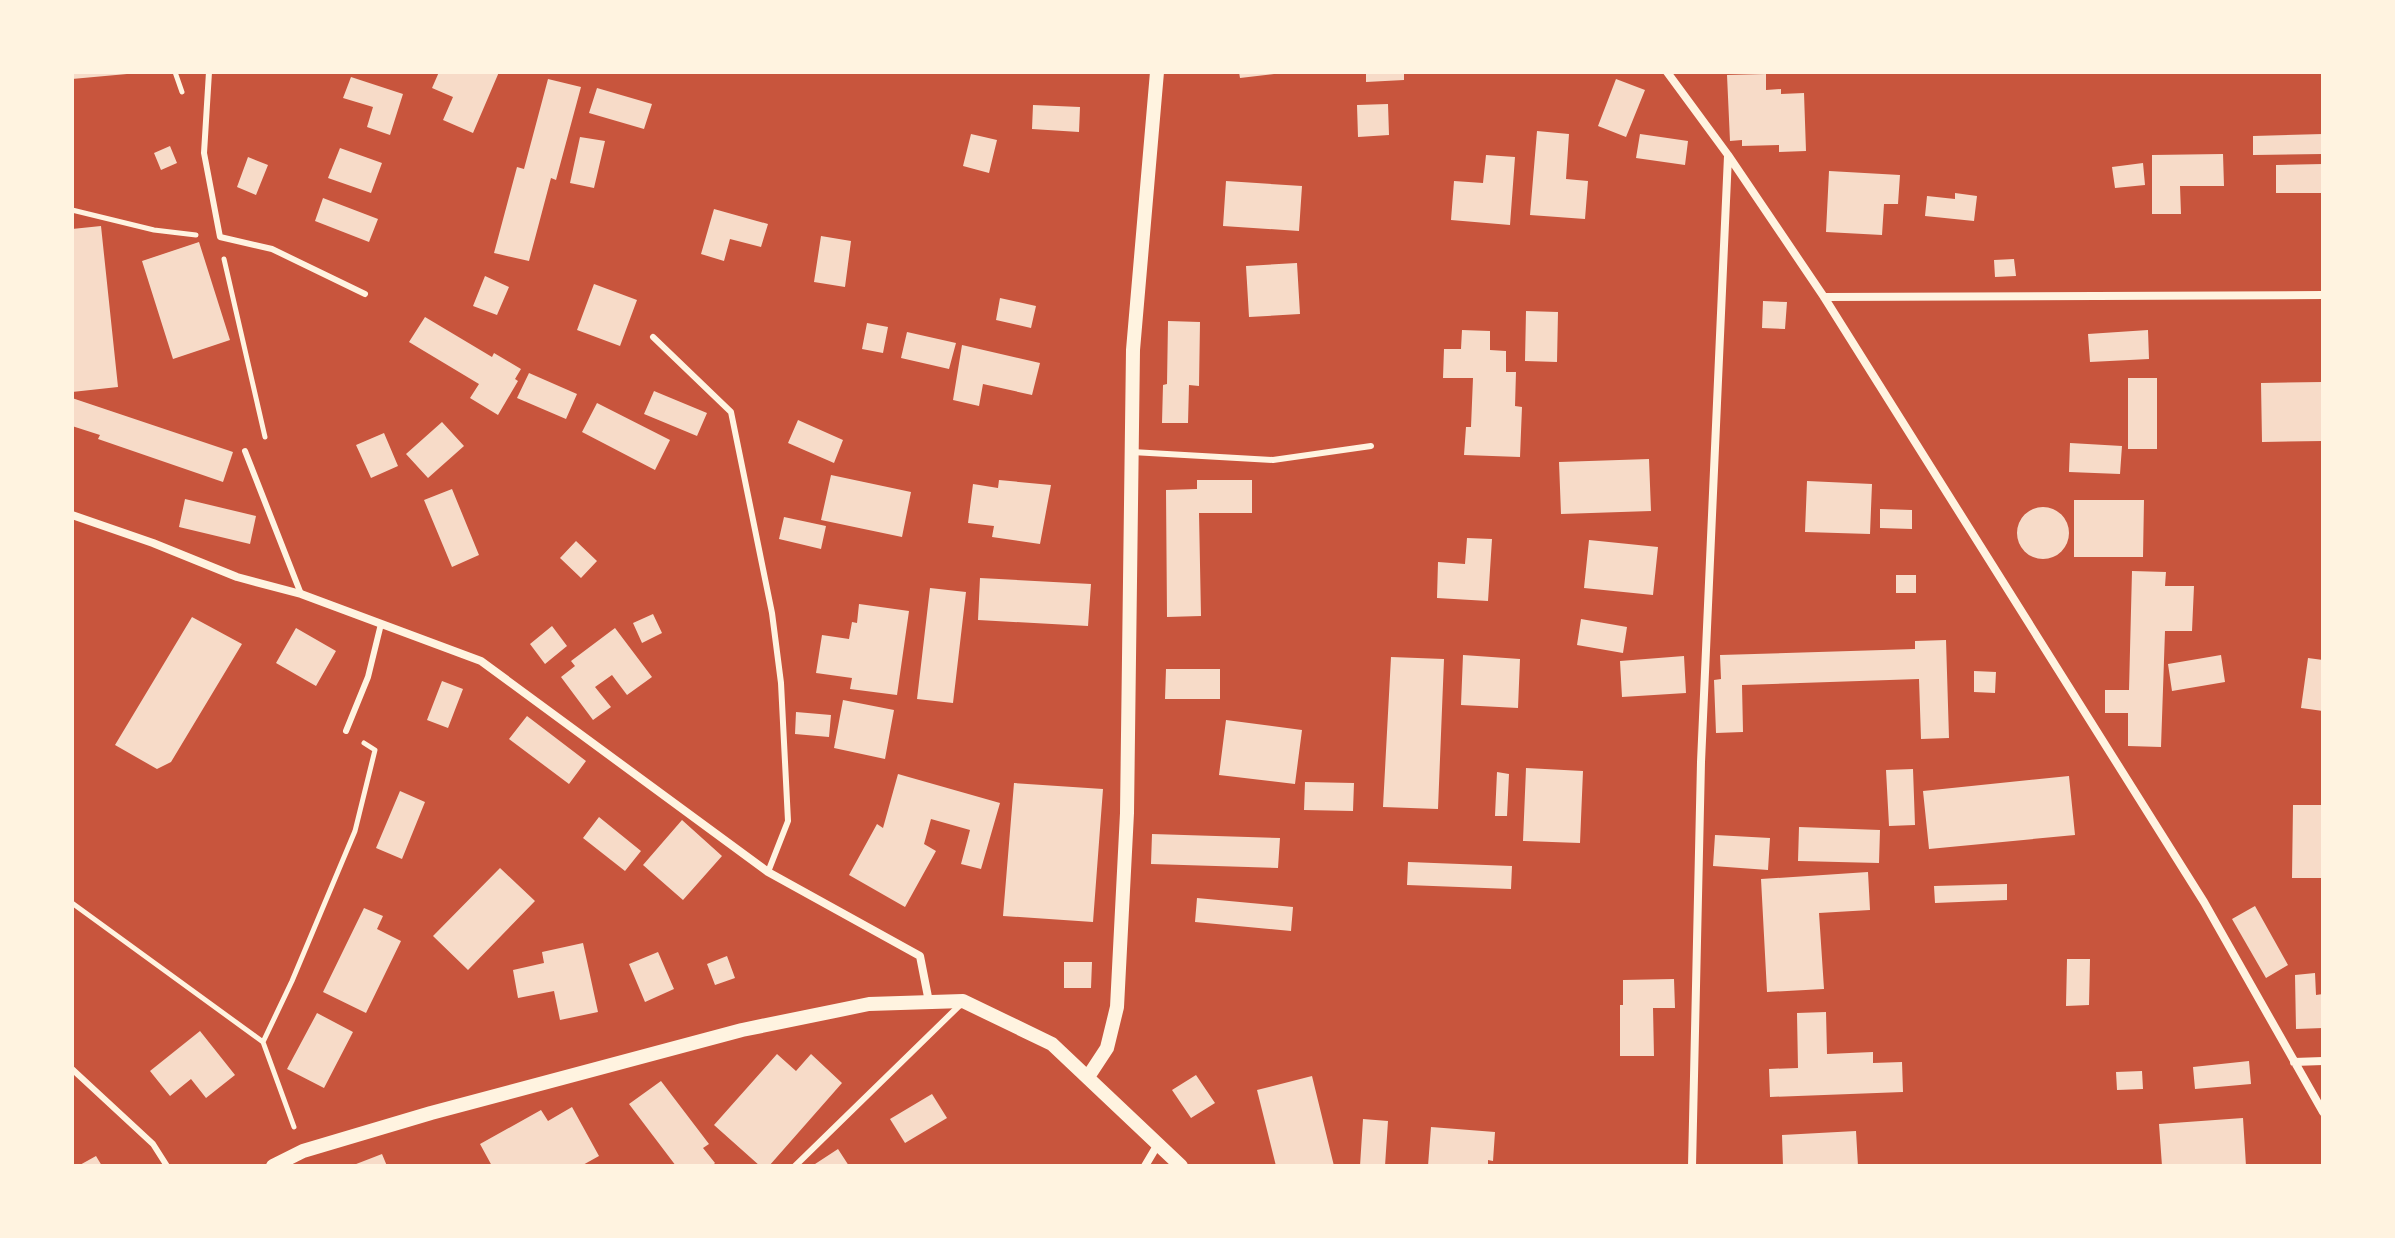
<svg xmlns="http://www.w3.org/2000/svg" width="2395" height="1238" font-family="Lato,sans-serif">
	<style>
		.building { fill: #f7dbc8 }
		.lines { fill: none; stroke-linecap: round; stroke-linejoin: round }
		.path { stroke: #fff3e0; stroke-width: 5 }
		.service { stroke: #fff3e0; stroke-width: 6 }
		.minor { stroke: #fff3e0; stroke-width: 8 }
		.tertiary { stroke: #fff3e0; stroke-width: 14 }
	</style>
	<rect width="100%" height="100%" fill="#c8553d"/>
	<path class="building" d="M 72,72 L 127,72 L 127,74 L 72,79 Z
		M 439,72 L 499,72 L 473,133 L 443,120 L 453,97 L 432,88 Z
		M 1239,72 L 1274,72 L 1274,74 L 1240,78 Z
		M 1366,72 L 1404,72 L 1404,80 L 1366,82 Z
		M 1766,74 L 1766,90 L 1781,89 L 1781,94 L 1804,93 L 1806,151 L 1779,152 L 1779,145 L 1742,146 L 1742,140 L 1730,141 L 1727,75 Z
		M 351,77 L 403,94 L 390,135 L 367,127 L 373,107 L 343,98 Z
		M 548,79 L 581,87 L 556,180 L 551,178 L 529,261 L 494,253 L 517,167 L 524,169 Z
		M 1616,79 L 1645,90 L 1626,137 L 1598,126 Z
		M 597,88 L 652,104 L 644,129 L 589,113 Z
		M 1388,104 L 1389,135 L 1358,137 L 1357,105 Z
		M 1033,105 L 1080,107 L 1079,132 L 1032,129 Z
		M 1537,131 L 1569,134 L 1566,179 L 1588,181 L 1585,219 L 1530,215 Z
		M 971,134 L 997,140 L 989,173 L 963,166 Z
		M 1640,134 L 1688,141 L 1685,165 L 1636,158 Z
		M 2323,134 L 2323,154 L 2253,155 L 2253,136 Z
		M 580,137 L 605,141 L 594,188 L 570,183 Z
		M 170,146 L 177,163 L 161,170 L 154,153 Z
		M 340,148 L 382,163 L 371,193 L 328,178 Z
		M 2223,154 L 2224,186 L 2180,186 L 2181,214 L 2152,214 L 2152,155 Z
		M 1486,155 L 1515,157 L 1510,225 L 1451,220 L 1454,181 L 1483,183 Z
		M 248,157 L 268,165 L 256,195 L 237,187 Z
		M 2143,163 L 2145,185 L 2115,188 L 2112,167 Z
		M 2323,164 L 2323,193 L 2276,193 L 2276,165 Z
		M 1829,171 L 1900,175 L 1898,204 L 1884,204 L 1882,235 L 1826,232 Z
		M 1226,181 L 1302,186 L 1299,231 L 1223,226 Z
		M 1955,193 L 1977,196 L 1974,221 L 1925,216 L 1927,196 L 1955,199 Z
		M 323,198 L 378,219 L 369,242 L 315,221 Z
		M 714,209 L 768,224 L 761,247 L 730,239 L 724,261 L 701,254 Z
		M 101,226 L 118,387 L 72,392 L 72,229 Z
		M 821,236 L 851,241 L 845,287 L 814,282 Z
		M 199,242 L 230,340 L 173,359 L 142,261 Z
		M 2014,259 L 2016,276 L 1995,277 L 1994,260 Z
		M 1297,263 L 1300,314 L 1249,317 L 1246,266 Z
		M 485,276 L 509,287 L 497,315 L 473,306 Z
		M 594,284 L 637,300 L 620,346 L 577,330 Z
		M 1000,298 L 1036,306 L 1031,328 L 996,320 Z
		M 1763,301 L 1787,302 L 1785,329 L 1762,328 Z
		M 1526,311 L 1558,312 L 1557,362 L 1525,361 Z
		M 425,317 L 492,357 L 494,353 L 521,369 L 515,379 L 518,381 L 498,415 L 470,398 L 479,384 L 409,342 Z
		M 1168,321 L 1200,322 L 1199,386 L 1189,385 L 1188,423 L 1162,423 L 1163,385 L 1167,384 Z
		M 867,323 L 888,327 L 883,353 L 862,349 Z
		M 1462,330 L 1490,331 L 1490,350 L 1506,351 L 1506,372 L 1516,372 L 1515,406 L 1522,407 L 1520,457 L 1464,455 L 1466,427 L 1471,427 L 1473,378 L 1443,378 L 1444,349 L 1461,349 Z
		M 2148,330 L 2149,359 L 2090,362 L 2088,334 Z
		M 907,332 L 956,343 L 949,369 L 901,358 Z
		M 962,345 L 1040,363 L 1032,395 L 983,384 L 979,406 L 953,400 Z
		M 529,373 L 577,394 L 566,419 L 517,398 Z
		M 2128,378 L 2157,378 L 2157,449 L 2128,449 Z
		M 2323,382 L 2323,441 L 2262,442 L 2261,383 Z
		M 654,391 L 707,413 L 697,436 L 644,414 Z
		M 72,398 L 233,452 L 223,482 L 98,439 L 100,435 L 72,426 Z
		M 597,403 L 670,440 L 655,470 L 582,432 Z
		M 798,420 L 843,440 L 834,463 L 788,443 Z
		M 442,422 L 464,446 L 428,478 L 406,454 Z
		M 384,433 L 398,466 L 371,478 L 356,445 Z
		M 2070,443 L 2122,446 L 2120,474 L 2069,472 Z
		M 1649,459 L 1651,511 L 1561,514 L 1559,462 Z
		M 831,475 L 911,492 L 902,537 L 821,520 Z
		M 999,480 L 1051,485 L 1040,544 L 992,537 L 994,526 L 968,523 L 973,484 L 998,488 Z
		M 1197,480 L 1252,480 L 1252,513 L 1199,513 L 1201,616 L 1167,617 L 1166,490 L 1197,489 Z
		M 1807,481 L 1872,484 L 1870,534 L 1805,532 Z
		M 452,489 L 479,555 L 452,567 L 424,500 Z
		M 185,499 L 256,516 L 250,544 L 179,527 Z
		M 2074,500 L 2144,500 L 2143,557 L 2074,557 Z
		M2017 533a26 26 0 1 1 52 0a26 26 0 1 1-52 0Z
		M 1880,509 L 1912,510 L 1912,529 L 1880,528 Z
		M 784,517 L 826,526 L 821,549 L 779,539 Z
		M 1467,538 L 1492,539 L 1488,601 L 1437,598 L 1438,562 L 1465,564 Z
		M 1589,540 L 1658,547 L 1653,595 L 1584,588 Z
		M 576,541 L 597,561 L 581,578 L 560,558 Z
		M 2132,571 L 2166,572 L 2165,586 L 2194,586 L 2192,631 L 2165,631 L 2161,747 L 2128,746 L 2128,713 L 2105,713 L 2105,690 L 2129,690 Z
		M 1896,575 L 1916,575 L 1916,593 L 1896,593 Z
		M 980,578 L 1091,584 L 1088,626 L 978,620 Z
		M 930,588 L 966,592 L 953,703 L 917,699 Z
		M 859,604 L 909,611 L 897,695 L 850,689 L 852,678 L 816,673 L 822,635 L 849,639 L 852,622 L 857,623 Z
		M 653,614 L 662,633 L 642,643 L 633,623 Z
		M 192,617 L 242,644 L 171,762 L 157,769 L 115,745 Z
		M 1581,619 L 1627,627 L 1623,653 L 1577,645 Z
		M 552,626 L 567,646 L 545,664 L 530,644 Z
		M 296,628 L 336,651 L 316,686 L 276,663 Z
		M 615,628 L 652,677 L 627,695 L 612,675 L 595,687 L 611,707 L 593,720 L 561,677 L 575,666 L 571,661 Z
		M 1946,640 L 1949,738 L 1921,739 L 1919,679 L 1742,685 L 1743,732 L 1716,733 L 1714,680 L 1721,679 L 1720,655 L 1915,649 L 1915,641 Z
		M 1463,655 L 1520,659 L 1518,708 L 1461,705 Z
		M 2221,655 L 2225,682 L 2172,691 L 2168,664 Z
		M 1684,656 L 1686,693 L 1622,697 L 1620,661 Z
		M 1391,657 L 1444,659 L 1438,809 L 1383,807 Z
		M 2308,658 L 2323,660 L 2323,711 L 2301,708 Z
		M 1166,669 L 1220,669 L 1220,699 L 1165,699 Z
		M 1974,671 L 1996,672 L 1995,693 L 1974,692 Z
		M 442,681 L 463,689 L 448,728 L 427,720 Z
		M 843,700 L 894,710 L 885,759 L 834,748 Z
		M 796,712 L 831,715 L 829,737 L 795,734 Z
		M 527,716 L 586,761 L 569,784 L 509,739 Z
		M 1226,720 L 1302,730 L 1295,784 L 1219,775 Z
		M 1526,768 L 1583,771 L 1580,843 L 1523,841 Z
		M 1913,769 L 1915,825 L 1889,826 L 1886,770 Z
		M 1497,772 L 1509,774 L 1507,816 L 1495,816 Z
		M 898,774 L 1000,803 L 981,869 L 961,864 L 970,830 L 931,819 L 924,844 L 936,851 L 905,907 L 849,875 L 877,824 L 883,828 Z
		M 2069,776 L 2075,835 L 1929,849 L 1923,791 Z
		M 1305,782 L 1354,783 L 1353,811 L 1304,810 Z
		M 1014,783 L 1103,789 L 1093,922 L 1003,916 Z
		M 400,791 L 425,802 L 402,859 L 376,848 Z
		M 2293,805 L 2323,805 L 2323,878 L 2292,878 Z
		M 599,817 L 641,851 L 625,871 L 583,838 Z
		M 682,820 L 722,856 L 683,900 L 643,865 Z
		M 1799,827 L 1880,830 L 1879,863 L 1798,861 Z
		M 1152,834 L 1280,838 L 1278,868 L 1151,864 Z
		M 1715,835 L 1770,838 L 1768,870 L 1713,866 Z
		M 1408,862 L 1512,866 L 1511,889 L 1407,885 Z
		M 500,868 L 535,901 L 468,970 L 433,936 Z
		M 1868,872 L 1870,910 L 1819,913 L 1824,989 L 1767,992 L 1761,879 Z
		M 2007,884 L 2007,900 L 1935,903 L 1934,886 Z
		M 1197,898 L 1293,907 L 1291,931 L 1195,922 Z
		M 2255,906 L 2288,965 L 2266,978 L 2232,919 Z
		M 364,908 L 383,916 L 377,929 L 401,941 L 366,1013 L 323,992 Z
		M 583,943 L 598,1012 L 560,1020 L 554,991 L 518,998 L 513,970 L 544,963 L 542,952 Z
		M 658,952 L 674,989 L 645,1002 L 629,964 Z
		M 727,956 L 735,978 L 715,985 L 707,964 Z
		M 2067,959 L 2090,959 L 2089,1005 L 2066,1006 Z
		M 1064,962 L 1092,962 L 1091,988 L 1064,988 Z
		M 2315,973 L 2316,995 L 2323,994 L 2323,1028 L 2296,1029 L 2295,975 Z
		M 1674,979 L 1675,1008 L 1653,1008 L 1654,1056 L 1620,1056 L 1620,1005 L 1623,1005 L 1623,980 Z
		M 1826,1012 L 1827,1054 L 1873,1052 L 1873,1063 L 1902,1062 L 1903,1092 L 1770,1097 L 1769,1069 L 1798,1068 L 1797,1013 Z
		M 317,1013 L 353,1032 L 324,1088 L 287,1069 Z
		M 200,1031 L 235,1075 L 206,1098 L 191,1079 L 170,1096 L 150,1071 Z
		M 777,1054 L 796,1071 L 811,1054 L 842,1083 L 769,1166 L 760,1166 L 714,1125 Z
		M 2249,1061 L 2251,1084 L 2195,1089 L 2193,1067 Z
		M 2142,1071 L 2143,1089 L 2117,1090 L 2116,1072 Z
		M 1196,1075 L 1215,1103 L 1191,1118 L 1172,1090 Z
		M 1312,1076 L 1334,1166 L 1276,1166 L 1257,1090 Z
		M 661,1081 L 709,1144 L 703,1148 L 715,1163 L 712,1166 L 676,1166 L 629,1104 Z
		M 932,1094 L 947,1118 L 905,1143 L 890,1119 Z
		M 572,1107 L 599,1156 L 581,1166 L 492,1166 L 480,1144 L 541,1110 L 548,1121 Z
		M 2243,1118 L 2246,1166 L 2162,1166 L 2159,1124 Z
		M 1363,1119 L 1388,1121 L 1385,1166 L 1360,1166 Z
		M 1431,1127 L 1495,1132 L 1493,1161 L 1488,1160 L 1488,1166 L 1428,1166 Z
		M 1856,1131 L 1858,1166 L 1783,1166 L 1782,1135 Z
		M 838,1149 L 849,1166 L 812,1166 Z
		M 382,1154 L 387,1166 L 351,1166 Z
		M 96,1156 L 102,1166 L 78,1166 Z"/>
	<g class="lines">
		<path class="path" d="M 175,72 L 182,92
			M 72,210 L 154,230 L 196,235
			M 224,259 L 265,437
			M 72,903 L 263,1042 L 294,1127
			M 263,1042 L 292,981 L 355,831 L 375,750 L 364,743"/>
		<path class="service" d="M 209,72 L 204,153 L 220,237 L 272,249 L 365,294
			M 653,337 L 731,412 L 772,613 L 781,683 L 788,821 L 768,872
			M 245,451 L 301,594
			M 1132,452 L 1273,460 L 1371,446
			M 346,731 L 368,677 L 381,624
			M 72,1069 L 153,1144 L 167,1166
			M 795,1166 L 961,1004"/>
		<path class="minor" d="M 1667,72 L 1728,155 L 1824,297 L 2204,902 L 2323,1112
			M 1824,297 L 2323,295
			M 72,515 L 153,543 L 237,577 L 301,594 L 481,661 L 768,872 L 920,956 L 929,1002
			M 2294,1062 L 2323,1061
			M 1145,1166 L 1158,1144
			M 1692,1166 L 1701,762 L 1728,156"/>
		<path class="tertiary" d="M 1088,1077 L 1107,1048 L 1117,1007 L 1127,813 L 1133,350 L 1157,72
			M 273,1166 L 303,1151 L 431,1113 L 742,1030 L 869,1004 L 963,1001 L 1052,1044 L 1181,1166"/>
	</g>
	<rect width="2395" height="1238" fill="none" stroke="#fff3e0" stroke-width="148"/>
</svg>
